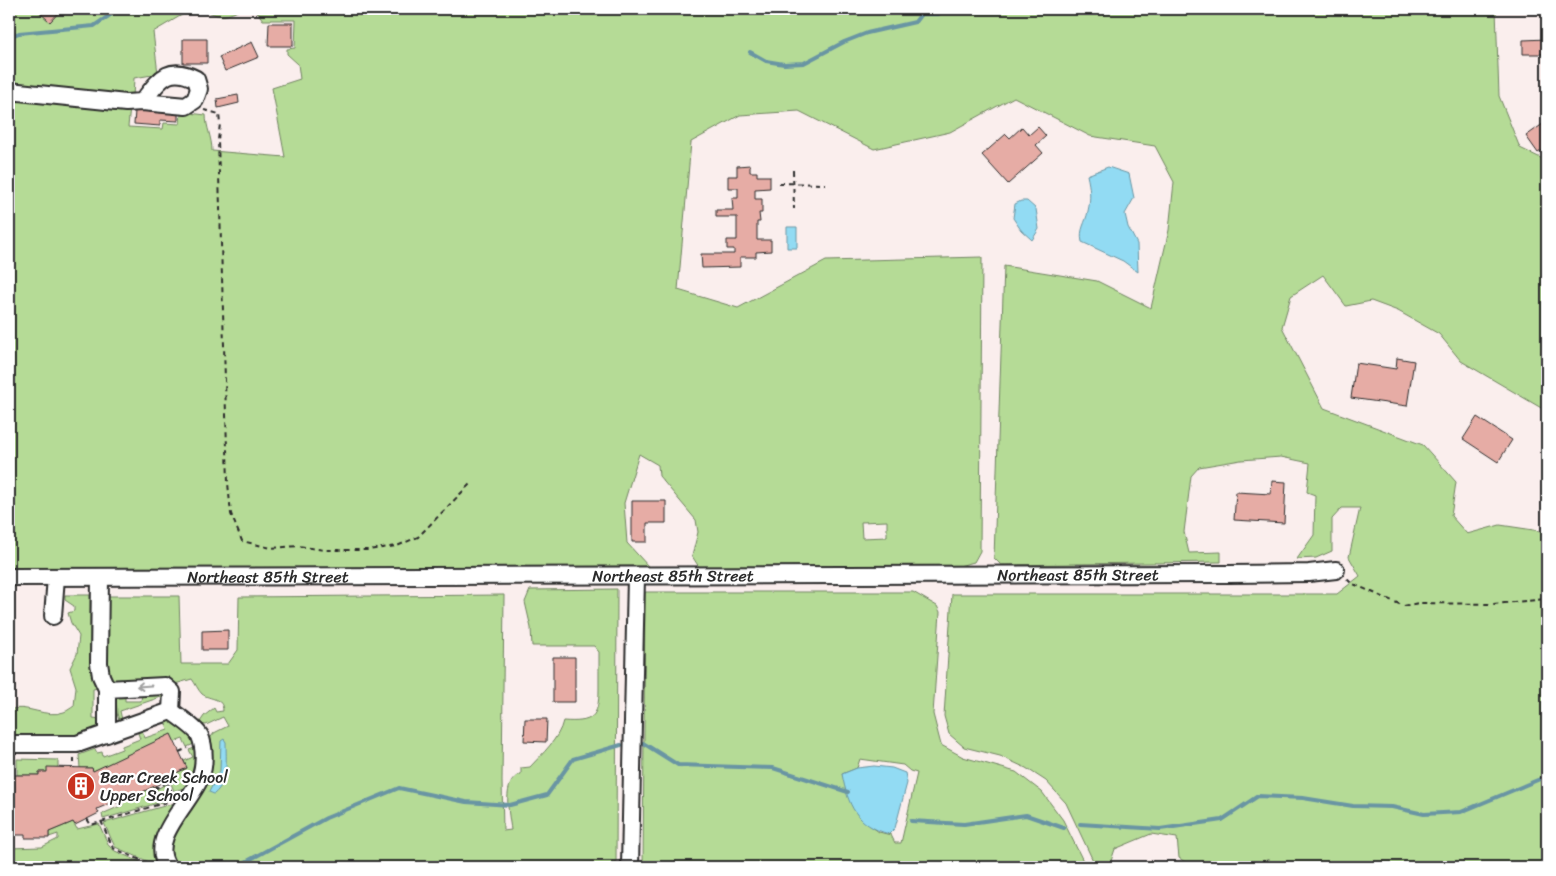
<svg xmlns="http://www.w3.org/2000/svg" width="1556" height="876" font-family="Sriracha,sans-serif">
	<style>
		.green { fill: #b5db96; stroke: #708360; fill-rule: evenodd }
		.water { fill: #92dbf3; stroke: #6995a3 }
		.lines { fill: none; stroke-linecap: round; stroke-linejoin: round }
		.stream { stroke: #6995a3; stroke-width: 4 }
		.building { fill: #e6aca5; stroke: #2b2b2b }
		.minor-casing { stroke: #2b2b2b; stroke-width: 20 }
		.path { stroke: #2b2b2b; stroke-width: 2; stroke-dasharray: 5 4; stroke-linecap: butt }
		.minor { stroke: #fff; stroke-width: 16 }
		.oneway { stroke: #a0a0a0 }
		.labels { text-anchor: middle; stroke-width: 4.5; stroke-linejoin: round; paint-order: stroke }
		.street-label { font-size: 16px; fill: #2b2b2b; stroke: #fff }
		.poi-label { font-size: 16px; fill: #2b2b2b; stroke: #fff; text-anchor: start }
	</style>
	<rect width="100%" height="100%" fill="#faeeed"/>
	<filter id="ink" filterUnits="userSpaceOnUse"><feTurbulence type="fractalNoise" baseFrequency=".02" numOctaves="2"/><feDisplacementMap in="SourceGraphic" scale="10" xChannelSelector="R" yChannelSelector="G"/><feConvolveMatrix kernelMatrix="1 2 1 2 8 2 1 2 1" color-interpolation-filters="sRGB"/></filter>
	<g filter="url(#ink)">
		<path class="green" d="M 9,9 L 192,9 L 153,32 L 158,74 L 134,78 L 133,98 L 9,86 Z
			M 201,9 L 241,9 C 224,19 217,16 201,9 Z
			M 255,9 L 1496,9 L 1499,96 L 1520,148 L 1547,161 L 1547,434 L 1543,409 L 1461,361 L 1439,334 L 1398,311 L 1371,301 L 1346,306 L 1323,275 L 1291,296 L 1282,327 L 1324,408 L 1423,445 L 1456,482 L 1451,516 L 1467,534 L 1500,525 L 1547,532 L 1547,867 L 1270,867 L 1269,859 L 1249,867 L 1220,861 L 1200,867 L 1193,867 L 1179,858 L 1177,838 L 1151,834 L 1115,849 L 1109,867 L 1096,867 L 1066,803 L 1046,781 L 1026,768 L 1000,756 L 964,747 L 949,734 L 944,716 L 952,594 L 1337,594 L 1360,576 L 1349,557 L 1360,508 L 1342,508 L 1332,519 L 1332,551 L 1316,558 L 1297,559 L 1314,535 L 1315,495 L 1307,492 L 1310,463 L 1281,457 L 1241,460 L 1199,467 L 1191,476 L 1184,532 L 1189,553 L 1221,552 L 1221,562 L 1001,565 L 994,558 L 1004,266 L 1097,281 L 1151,308 L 1169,230 L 1174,182 L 1155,146 L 1090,136 L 1014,97 L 950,132 L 874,149 L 799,111 L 740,115 L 691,142 L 678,290 L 738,308 L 826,261 L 982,257 L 980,551 L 974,562 L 955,567 L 699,567 L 692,556 L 698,532 L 696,520 L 659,476 L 658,465 L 639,454 L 624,503 L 627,543 L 648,566 L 347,568 L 9,568 L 9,96 L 130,107 L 128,127 L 163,129 L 164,123 L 180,124 L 181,112 L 206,115 C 206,127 212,138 212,151 L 285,157 L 272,88 L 300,79 L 298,64 L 287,54 L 287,49 L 295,48 L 296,20 L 263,20 ZM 887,521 L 887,537 L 862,538 L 861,522 Z
			M 617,589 L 616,867 L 172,867 L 166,854 L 209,740 L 214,733 L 228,726 L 223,717 L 206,725 L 201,724 L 200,722 L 204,716 L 214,708 L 216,712 L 223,711 C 223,697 210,700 202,694 C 198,690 195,683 192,679 L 175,684 L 111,684 L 104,661 L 105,596 L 179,596 L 181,664 L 228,664 L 238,650 L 239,597 L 504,595 L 502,781 L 503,831 L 511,830 C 509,813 501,781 521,774 L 521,768 L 530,767 C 542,754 559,739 563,721 C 592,723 599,718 599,689 C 599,677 599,664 599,652 L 594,646 L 532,646 L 531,628 L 525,602 L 530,590 Z
			M 645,592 L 913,592 L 937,606 L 940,612 L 933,714 L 941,745 L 963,757 L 1016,772 L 1042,792 L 1063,820 L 1086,867 L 643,867 ZM 860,759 L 903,765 L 910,771 L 917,773 L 901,843 L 895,843 L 891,835 L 879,832 L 865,822 L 842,774 L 857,768 Z
			M 65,595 L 90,595 L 90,662 L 98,688 L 93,689 L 93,718 L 101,719 C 101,723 100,727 96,729 C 81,740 28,736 9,736 L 9,710 C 26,703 46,719 64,712 C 67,711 71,708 74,706 L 76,687 L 70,668 L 77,654 L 79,636 L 71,623 L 68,613 L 74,611 L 74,606 L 65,600 Z
			M 157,691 L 168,697 L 164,704 L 161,697 L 120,711 L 122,720 L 119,721 L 117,713 L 116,696 L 125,693 L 125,701 L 141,701 L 142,693 Z
			M 168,718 L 190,734 L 196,743 L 187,747 L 183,739 L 93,771 L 92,768 L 80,768 L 79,755 L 95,749 L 97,753 L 102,752 L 103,756 L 122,749 L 122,746 L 140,739 L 137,730 L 141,728 L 145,738 L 168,730 L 165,721 Z
			M 197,747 L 198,767 L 187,787 L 174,791 L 170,781 L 175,778 L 174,774 L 187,768 L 184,761 L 193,757 L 189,750 Z
			M 17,759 L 58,760 L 58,767 L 47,772 L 39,772 L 39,775 L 17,775 Z
			M 166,784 L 170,792 L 166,794 L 168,800 L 103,819 L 102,814 L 123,805 L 122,802 L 153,787 L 155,790 Z
			M 182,801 L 161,867 L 115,847 L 104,823 Z
			M 73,822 L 77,829 L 99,824 L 109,846 L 115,851 L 152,867 L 9,867 L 9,848 L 42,847 L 58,839 L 58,834 L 49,837 L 49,832 Z"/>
		<path class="water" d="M 1108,167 L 1129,174 L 1134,198 L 1125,214 L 1128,227 L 1137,244 L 1138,272 L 1123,261 L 1082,242 C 1079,229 1086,223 1088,211 C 1091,198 1090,188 1087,175 Z
			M 1021,201 L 1027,201 L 1036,209 L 1039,229 L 1032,240 L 1021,230 L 1013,218 L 1015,204 Z
			M 787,227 L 797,227 L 797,248 L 787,248 Z
			M 224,739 L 226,742 C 226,759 229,782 214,794 L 209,792 L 220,771 L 221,741 Z
			M 874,766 L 892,768 L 905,773 L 907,783 L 895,828 L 889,834 C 856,825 848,805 842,774 L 857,768 Z"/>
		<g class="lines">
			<path class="stream" d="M 9,37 L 19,33 L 94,26 L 119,9
				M 750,52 L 766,61 L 784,64 L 804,63 L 844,42 L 867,33 L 915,22 L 921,14 L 938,14 L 946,9
				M 643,743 L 678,765 L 773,768 L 848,792
				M 911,821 L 964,824 L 1026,815 L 1064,828
				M 1080,824 L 1160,829 L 1222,820 L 1258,796 L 1303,798 L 1353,806 L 1392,807 L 1424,814 L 1461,812 L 1540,779 L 1547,778
				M 228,867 L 240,865 L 326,818 L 399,788 L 466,802 L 510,805 L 547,795 L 573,759 L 621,745
				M 776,867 L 776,866"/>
		</g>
		<path class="building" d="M 36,9 L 62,9 L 50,22 Z
			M 269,23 L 293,23 L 293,46 L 268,46 Z
			M 183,39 L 207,39 L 207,63 L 183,63 Z
			M 1547,39 L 1547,54 L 1523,54 L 1523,40 Z
			M 252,42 L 259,57 L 225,71 L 219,57 Z
			M 238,95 L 239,103 L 218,108 L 217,99 Z
			M 155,110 L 178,112 L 178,121 L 160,120 L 160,126 L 134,124 L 135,111 L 155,112 Z
			M 1547,121 L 1547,147 L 1538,153 L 1526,136 Z
			M 1022,127 L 1029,135 L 1038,127 L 1046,136 L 1036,145 L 1043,153 L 1008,184 L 982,155 L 1006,134 L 1010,138 Z
			M 750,165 L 750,172 L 757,172 L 757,176 L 770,176 L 770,188 L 755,189 L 755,199 L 762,199 L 762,213 L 759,213 L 760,222 L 757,222 L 757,240 L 771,240 L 771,251 L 756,252 L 756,257 L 740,257 L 740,267 L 702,268 L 701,254 L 734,254 L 734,249 L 727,249 L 727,240 L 737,240 L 737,217 L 716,217 L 716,210 L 733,210 L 732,198 L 738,198 L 738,188 L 728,188 L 728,176 L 737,176 L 737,166 Z
			M 1397,358 L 1414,361 L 1407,406 L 1351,398 L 1356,363 L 1396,369 Z
			M 1477,417 L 1512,440 L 1498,462 L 1463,439 Z
			M 1272,481 L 1286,482 L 1284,523 L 1234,520 L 1236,492 L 1271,494 Z
			M 632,501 L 666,501 L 666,523 L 647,523 L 647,542 L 632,542 Z
			M 228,630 L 228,650 L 202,650 L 202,631 Z
			M 553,657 L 575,657 L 575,702 L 553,702 Z
			M 525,719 L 547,719 L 546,742 L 524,741 Z
			M 171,734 L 187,768 L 160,780 L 161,783 L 118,804 L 116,801 L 97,809 L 99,813 L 75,825 L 73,822 L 49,832 L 49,838 L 25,838 L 25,835 L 9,835 L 9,775 L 39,775 L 39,772 L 47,772 L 47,767 L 92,768 L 93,771 Z"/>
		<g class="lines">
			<defs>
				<g id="minor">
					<path d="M 9,91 L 126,103 L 142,102 L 186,106 L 195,100 L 199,89 L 196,79 C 167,64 159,81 142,102"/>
					<path id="s1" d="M 9,577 L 1229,574 L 1309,573 L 1336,570"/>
					<path d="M 100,577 L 99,663 L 101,676 L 107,689"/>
					<path d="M 53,616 L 56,577"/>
					<path d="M 107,734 L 107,689 L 165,686 L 172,692 L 171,711"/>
					<path d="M 9,744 L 77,744 L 171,711 C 178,716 197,729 200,736 C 205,748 205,766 200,778 C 190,804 147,839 168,867"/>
					<path d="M 630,867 L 636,576"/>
				</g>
			</defs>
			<use href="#minor" class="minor-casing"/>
			<path class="path" d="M 204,110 L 219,114 L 220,124 L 218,140 L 228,483 L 231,514 L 242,541 L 271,548 L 298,546 L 324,550 L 368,550 L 397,546 L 418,537 L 471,483
				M 793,170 L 794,209
				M 779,183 L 825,184
				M 1347,579 L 1351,583 L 1404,606 L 1419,603 L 1493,604 L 1547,599
				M 179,752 L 188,748
				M 74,758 L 74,768
				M 172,775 L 173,777 L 167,781 L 173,795
				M 155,786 L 156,788 L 168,782
				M 87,819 L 91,825 L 167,802
				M 101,821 L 113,848 L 152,865"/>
			<use href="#minor" class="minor"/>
		</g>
		<defs><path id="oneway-shaft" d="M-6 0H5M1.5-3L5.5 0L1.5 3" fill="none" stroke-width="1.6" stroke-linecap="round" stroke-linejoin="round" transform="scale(1.25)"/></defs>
		<use class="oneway" href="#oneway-shaft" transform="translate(144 686) rotate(176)"/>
	</g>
	<defs>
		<symbol id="building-disc" viewBox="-11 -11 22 22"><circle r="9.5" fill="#c8321e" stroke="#fff"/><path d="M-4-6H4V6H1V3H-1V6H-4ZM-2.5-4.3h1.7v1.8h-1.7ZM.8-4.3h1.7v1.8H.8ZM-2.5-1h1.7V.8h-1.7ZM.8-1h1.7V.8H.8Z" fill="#fff"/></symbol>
	</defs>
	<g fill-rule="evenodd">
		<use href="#building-disc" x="65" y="770" width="32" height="32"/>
	</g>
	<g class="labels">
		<g class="street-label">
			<text dy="6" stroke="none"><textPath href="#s1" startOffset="1069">Northeast 85th Street</textPath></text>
			<text dy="6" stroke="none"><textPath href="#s1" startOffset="664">Northeast 85th Street</textPath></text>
			<text dy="6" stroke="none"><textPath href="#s1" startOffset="259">Northeast 85th Street</textPath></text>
		</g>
		<g class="poi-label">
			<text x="100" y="783">Bear Creek School<tspan x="100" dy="18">Upper School</tspan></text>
		</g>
	</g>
	<rect width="1556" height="876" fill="none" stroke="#fff" stroke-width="30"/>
	<rect x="15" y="15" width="1526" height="846" fill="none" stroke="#2b2b2b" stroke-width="2" filter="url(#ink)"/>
</svg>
